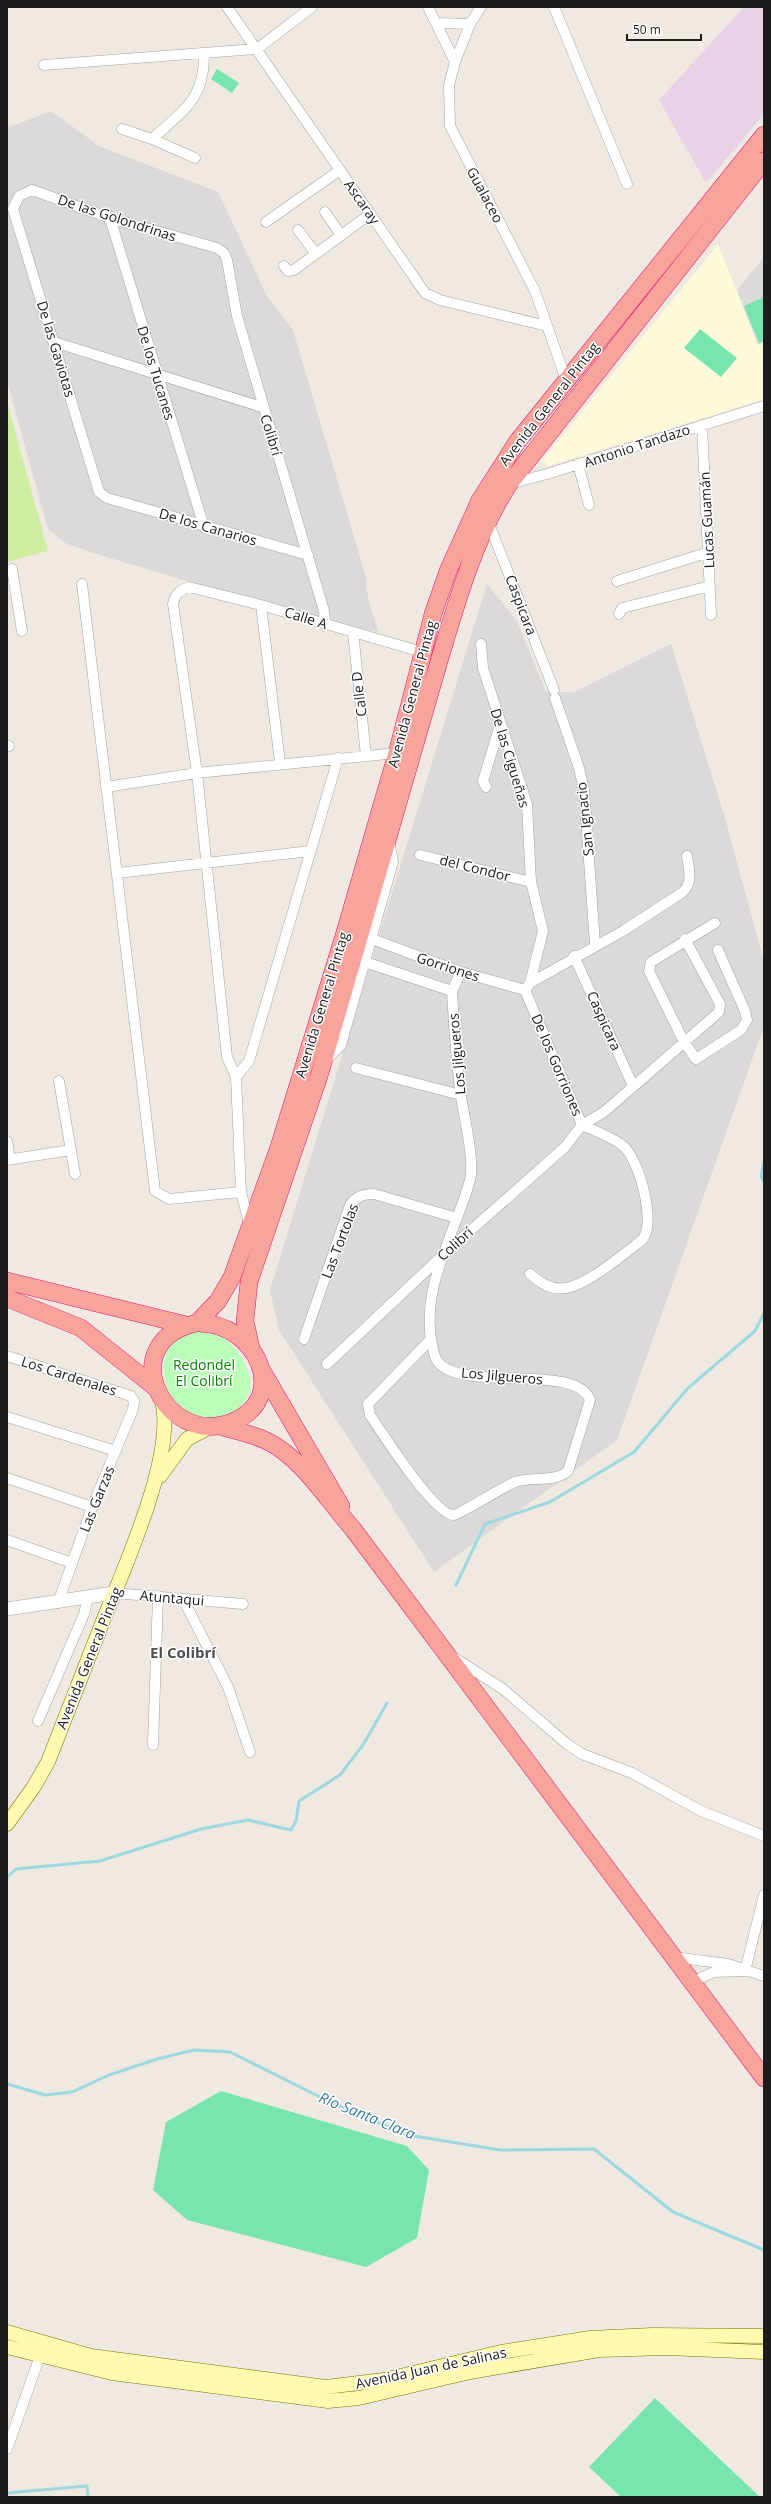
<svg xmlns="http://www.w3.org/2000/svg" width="771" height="2504" font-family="'Open Sans',sans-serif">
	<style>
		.residential { fill: #dbd9d9 }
		.industrial { fill: #e9d2e7 }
		.education { fill: #fffbda }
		.grass { fill: #d0eea2 }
		.park { fill: #bbfeb9 }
		.pitch { fill: #78e5af }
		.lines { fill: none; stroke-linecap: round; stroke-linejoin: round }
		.stream { stroke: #9dd9e1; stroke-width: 3 }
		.minor-casing { stroke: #a3a3a3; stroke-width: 11 }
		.tertiary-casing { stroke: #a3a3a3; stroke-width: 14 }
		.secondary-casing { stroke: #777600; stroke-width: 15 }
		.trunk-casing { stroke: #e61574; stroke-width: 18 }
		.minor { stroke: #fff; stroke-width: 10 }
		.tertiary { stroke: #fff; stroke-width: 13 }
		.secondary { stroke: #fffaaf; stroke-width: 14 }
		.trunk { stroke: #f6a49c; stroke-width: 17 }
		.labels { text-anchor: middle; stroke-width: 3; stroke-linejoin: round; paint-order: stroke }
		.street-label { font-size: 14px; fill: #1c1c1c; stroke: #fff }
		.park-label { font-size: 14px; fill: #068302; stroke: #fff }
		.neighbourhood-label { font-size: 15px; font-weight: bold; fill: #4f4f4f; stroke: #fff }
		.water-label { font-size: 15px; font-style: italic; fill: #3c7ba3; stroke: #fff }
	</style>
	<rect width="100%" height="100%" fill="#efe9e1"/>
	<path class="residential" d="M 51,111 L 99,146 L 218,192 L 267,296 L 293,330 L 367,581 L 366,587 L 371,610 L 379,632 L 310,618 L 87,551 L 65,543 L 48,529 L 7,381 L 7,128 Z
		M 764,257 L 764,342 L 758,345 L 737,290 Z
		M 487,584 L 517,621 L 546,692 L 574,692 L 671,644 L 725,818 L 764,962 L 764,1026 L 617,1440 L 434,1572 L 279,1330 L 270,1290 Z"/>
	<path class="industrial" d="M 744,7 L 764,7 L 764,114 L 706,183 L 659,100 Z"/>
	<path class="education" d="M 718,244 L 758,345 L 764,343 L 764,399 L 548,466 L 542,461 Z"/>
	<path class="grass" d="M 7,402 L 48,551 L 7,562 Z"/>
	<path class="park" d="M 194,1331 C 217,1332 228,1337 241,1357 C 248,1368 253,1383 248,1395 C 225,1445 140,1407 170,1344 Z"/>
	<path class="pitch" d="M 217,69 L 239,83 L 232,93 L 211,79 Z
		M 764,297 L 764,341 L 759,343 L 744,306 Z
		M 700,329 L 737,358 L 721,377 L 684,348 Z
		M 221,2091 L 407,2146 L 429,2170 L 417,2238 L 366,2267 L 187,2220 L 153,2190 L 166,2122 Z
		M 655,2398 L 760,2497 L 621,2497 L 589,2467 Z"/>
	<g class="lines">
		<path class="stream" d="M 764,1162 L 761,1176 L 764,1182
			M 456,1585 L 485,1524 L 550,1502 L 634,1452 L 688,1388 L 755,1331 L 764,1313
			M 7,1877 L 16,1869 L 100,1861 L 201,1829 L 248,1820 L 291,1830 L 296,1821 L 299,1801 L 340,1775 L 363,1745 L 387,1703
			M 7,2084 L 45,2095 L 72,2092 L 109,2075 L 157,2059 L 194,2050 L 230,2052 L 330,2102 L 408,2135 L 500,2150 L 594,2149 L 673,2212 L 764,2250
			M 7,2493 L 87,2486 L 88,2497"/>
		<defs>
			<path id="minor" d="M 227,7 L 425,293 L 440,300 L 547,326
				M 428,7 L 455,62
				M 481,7 L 470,24 L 455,62 L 449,85 L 450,126 L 535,291 L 566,380
				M 554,7 L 627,184
				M 437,23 L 470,24
				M 44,65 L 257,49 L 312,7
				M 122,129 L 152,139 L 195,158
				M 152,139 C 184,110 205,99 204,53
				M 325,212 L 341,235
				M 110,218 L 204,527
				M 266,222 L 340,170
				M 298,230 L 316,254
				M 284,266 L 288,271 L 294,270 L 370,214
				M 54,342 L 262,407
				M 702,425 L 711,615
				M 578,464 L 589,505
				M 509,484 L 547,474 L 764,406
				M 488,521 L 554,690
				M 308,555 L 107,498 L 99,492 L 13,209 L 19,196 L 32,190 L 110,218 L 217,248 L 224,253 L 227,260 L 237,316 L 324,611 L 325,624
				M 7,570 L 12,569 L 22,631
				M 617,581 L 709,552
				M 82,584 L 155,1191 L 169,1199 L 241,1192
				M 261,605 L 280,763
				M 619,614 L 622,608 L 710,586
				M 353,632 L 366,756
				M 481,644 L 483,668 L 527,804 L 531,882 L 543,931 L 530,983 L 525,990
				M 555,698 L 579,768 L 584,790 L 595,944
				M 7,746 L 9,746
				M 106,787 L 197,773 L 397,753
				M 486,787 L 483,781 L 500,725
				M 420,855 L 531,882
				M 118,873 L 310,851
				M 715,923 L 651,962 L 649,971 L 684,1042 L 696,1059 L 741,1030 L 747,1020 L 745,1011 L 718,950
				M 372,939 L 461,972 L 525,990
				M 574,956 L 633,1086
				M 365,962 L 452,991
				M 530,983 L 623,931 L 683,892 C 693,882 689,869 687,856
				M 525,990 L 582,1125 C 595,1131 612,1137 623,1146 C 639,1158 657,1225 642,1240 C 625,1253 587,1285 566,1288 C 552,1291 540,1283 530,1274
				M 325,1061 L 341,1045 L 393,862 L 389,840
				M 356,1068 L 461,1095
				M 236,1077 L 249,1061 L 338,758
				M 59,1081 L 75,1174
				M 7,1141 L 10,1159
				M 7,1160 L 71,1150
				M 249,1223 L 241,1192 L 236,1077 L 227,1057 L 197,773 L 173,604 C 175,594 179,591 189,587 L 261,605 L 422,652
				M 304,1339 L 350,1205 C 357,1196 363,1194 374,1194 L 457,1218
				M 431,1339 L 368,1404 L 370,1415 C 382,1433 435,1516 454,1515 C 458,1515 505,1486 515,1482 C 531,1476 554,1483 568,1471 L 590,1400 C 577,1364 473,1390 442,1366 C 435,1361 434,1353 432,1345 C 420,1287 455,1234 470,1180 C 475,1162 464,1116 461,1096 C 456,1061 454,1026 452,991 L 461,972
				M 7,1356 L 131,1396 L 134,1401 L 133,1409 L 92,1507 L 58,1603
				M 327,1364 L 443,1255 L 565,1147 L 582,1125 L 604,1112 L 719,1012 L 720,1004 L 685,939
				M 7,1417 L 116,1451
				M 7,1478 L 92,1507
				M 7,1540 L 72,1563
				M 114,1593 L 243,1604
				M 183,1599 L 228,1687 L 250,1752
				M 453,1657 L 503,1689 L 567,1744 L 582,1754 L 632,1773 L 701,1811 L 764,1836
				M 38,1721 L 84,1614 L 88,1597
				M 153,1745 L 158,1596
				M 673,1957 L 728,1964 L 764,1976
				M 745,1971 L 764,1895
				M 692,1982 L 714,1972 L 745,1971
				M 7,2449 L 40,2356"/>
			<path id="tertiary" d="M 7,1609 L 114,1593"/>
			<path id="secondary" d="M 160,1476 L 187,1439 L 210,1427
				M 7,1824 L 33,1788 L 48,1762 C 66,1715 85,1668 103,1621 C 124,1568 176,1455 162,1401
				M 7,2332 L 91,2356 L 326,2387 L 384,2380 L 501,2352 L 590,2338 L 652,2335 L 764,2336
				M 7,2347 L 112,2373 L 328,2401 L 359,2398 L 470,2372 L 599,2350 L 667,2348 L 764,2352"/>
			<path id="trunk" d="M 7,1281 L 186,1325
				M 7,1298 L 81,1328 L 156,1388
				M 197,1323 L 218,1301 L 232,1277 L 279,1147 L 343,939 L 397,753 L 433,614 L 448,571 L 480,500 L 517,442 L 764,135
				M 197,1323 C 257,1322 291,1399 232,1422 C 164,1449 112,1341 197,1323 Z
				M 251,1348 L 245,1321 L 249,1282 L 319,1076 L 440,658 C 458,598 475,537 509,484 L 764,161
				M 261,1369 L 341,1506
				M 220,1426 C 235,1431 253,1434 267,1441 C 303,1459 327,1500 353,1529 L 764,2078"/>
		</defs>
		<use href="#minor" class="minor-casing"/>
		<use href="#tertiary" class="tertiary-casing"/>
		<use href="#secondary" class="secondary-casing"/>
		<use href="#trunk" class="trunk-casing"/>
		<use href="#minor" class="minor"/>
		<use href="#tertiary" class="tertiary"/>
		<use href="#secondary" class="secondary"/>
		<use href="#trunk" class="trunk"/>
	</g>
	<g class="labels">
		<g class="street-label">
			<text transform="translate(485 195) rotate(62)" y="5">Gualaceo</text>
			<text transform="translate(362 202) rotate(55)" y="5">Ascaray</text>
			<text transform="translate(117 218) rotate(18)" y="5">De las Golondrinas</text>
			<text transform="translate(56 349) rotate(73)" y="5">De las Gaviotas</text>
			<text transform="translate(156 373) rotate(73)" y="5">De los Tucanes</text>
			<text transform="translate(549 404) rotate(-52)" y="5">Avenida General Pintag</text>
			<text transform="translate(271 435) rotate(73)" y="5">Colibrí</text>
			<text transform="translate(637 446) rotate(-18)" y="5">Antonio Tandazo</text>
			<text transform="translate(707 520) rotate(-93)" y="5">Lucas Guamán</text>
			<text transform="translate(208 527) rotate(16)" y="5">De los Canarios</text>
			<text transform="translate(521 605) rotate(69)" y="5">Caspicara</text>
			<text transform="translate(306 618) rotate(17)" y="5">Calle A</text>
			<text transform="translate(359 694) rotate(-97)" y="5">Calle D</text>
			<text transform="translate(412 694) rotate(-75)" y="5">Avenida General Pintag</text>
			<text transform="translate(510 758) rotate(73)" y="5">De las Cigueñas</text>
			<text transform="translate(585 819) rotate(-96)" y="5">San Ignacio</text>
			<text transform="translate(475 868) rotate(14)" y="5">del Condor</text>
			<text transform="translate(448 967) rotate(18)" y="5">Gorriones</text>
			<text transform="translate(322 1005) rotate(-73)" y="5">Avenida General Pintag</text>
			<text transform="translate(604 1021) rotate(66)" y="5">Caspicara</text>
			<text transform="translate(457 1054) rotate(-95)" y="5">Los Jilgueros</text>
			<text transform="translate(557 1065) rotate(67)" y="5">De los Gorriones</text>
			<text transform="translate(340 1241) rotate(-69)" y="5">Las Tortolas</text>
			<text transform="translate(455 1244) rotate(-42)" y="5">Colibrí</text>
			<text transform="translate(69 1376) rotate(18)" y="5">Los Cardenales</text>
			<text transform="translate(502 1376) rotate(5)" y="5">Los Jilgueros</text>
			<text transform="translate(97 1499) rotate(-68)" y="5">Las Garzas</text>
			<text transform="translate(172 1598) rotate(5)" y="5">Atuntaqui</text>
			<text transform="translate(89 1658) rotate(-68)" y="5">Avenida General Pintag</text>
			<text transform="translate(431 2368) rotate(-12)" y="5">Avenida Juan de Salinas</text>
		</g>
		<g class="park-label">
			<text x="204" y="1370">Redondel<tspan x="204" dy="16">El Colibrí</tspan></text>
		</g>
		<g class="neighbourhood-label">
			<text x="183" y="1658">El Colibrí</text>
		</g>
		<g class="water-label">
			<text transform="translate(367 2116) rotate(22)" y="5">Río Santa Clara</text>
		</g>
	</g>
	<rect width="771" height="2504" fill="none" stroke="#1c1c1c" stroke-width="16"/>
	<path d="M627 34v6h74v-6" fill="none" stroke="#1c1c1c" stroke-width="2"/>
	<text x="633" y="34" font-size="12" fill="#1c1c1c" stroke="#ffffff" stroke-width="3" paint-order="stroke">50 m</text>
</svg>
